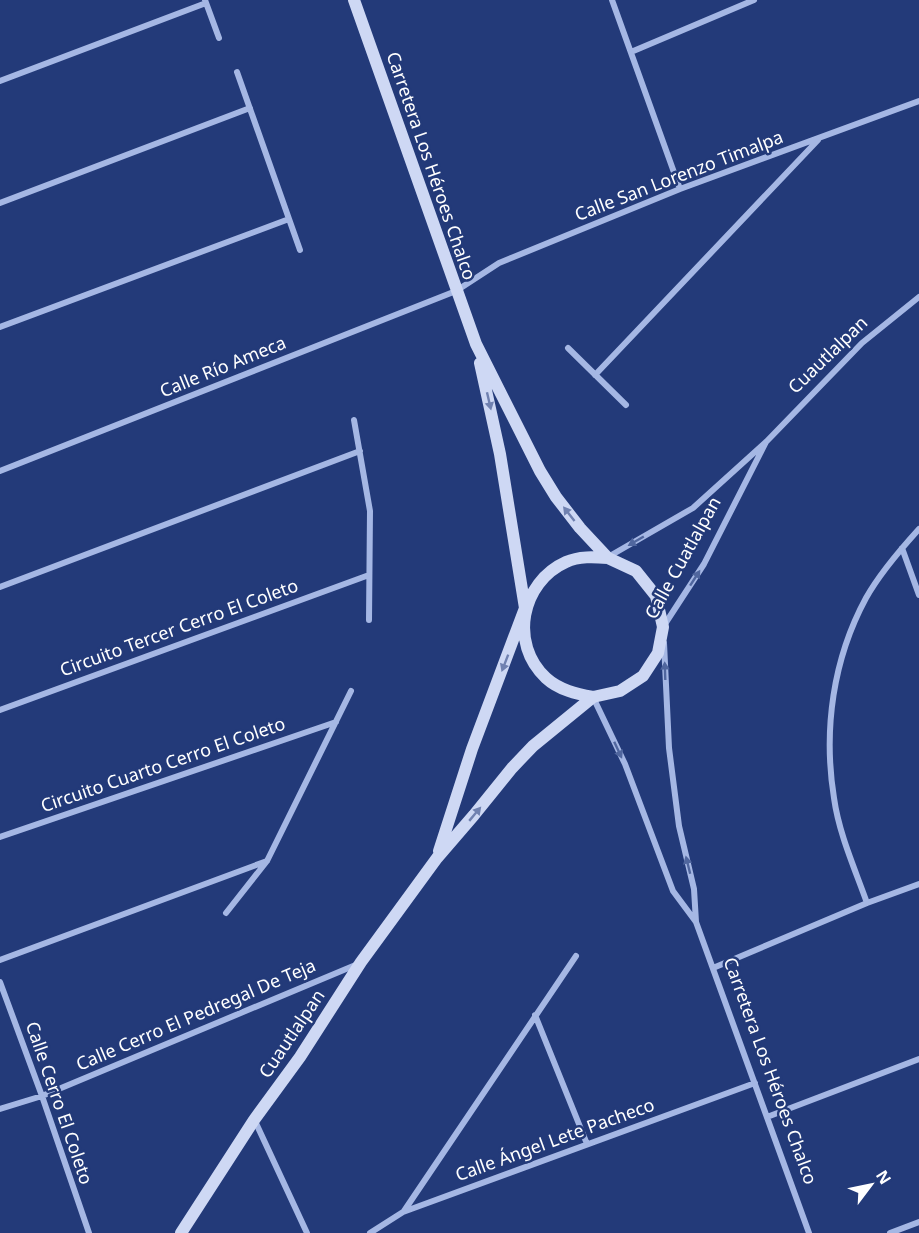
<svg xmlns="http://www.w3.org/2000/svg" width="919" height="1233" font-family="'Noto Sans',sans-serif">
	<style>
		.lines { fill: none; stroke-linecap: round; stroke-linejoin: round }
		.street { stroke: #a5b7e4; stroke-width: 6 }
		.secondary { stroke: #ced8f4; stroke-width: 12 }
		.oneway { fill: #7081b0 }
		.oneway2 { fill: #50669e }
		.labels { text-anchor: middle; stroke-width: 5; stroke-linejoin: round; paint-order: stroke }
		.street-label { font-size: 18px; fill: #fff; stroke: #233a79 }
	</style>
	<rect width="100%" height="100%" fill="#233a79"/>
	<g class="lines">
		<path class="street" d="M 205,0 L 219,38
			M 612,0 L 680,189
			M 631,52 L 754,0
			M 237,72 L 300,250
			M 0,81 L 206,3
			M 0,203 L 250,108
			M 0,327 L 289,219
			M 568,348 L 626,405
			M 595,375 L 818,140
			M 354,420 L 370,511 L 369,620
			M 0,471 L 456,291 L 499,263 L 680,189 L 919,101
			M 902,548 L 919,595
			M 608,557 L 693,508 L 766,442 L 862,343 L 919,297
			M 0,587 L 360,451
			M 663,627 L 704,564 L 766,442
			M 664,643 L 669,748 L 679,826 L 694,889 L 696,922
			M 593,697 L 625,764 L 673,891 L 696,922 L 809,1233
			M 0,710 L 369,575
			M 0,837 L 336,722
			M 867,903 C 855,869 839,834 834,798 C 823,730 833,659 866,598 C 880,573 899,551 919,529
			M 226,913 L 267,861 L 351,691
			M 0,960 L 267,861
			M 713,968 L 867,903 L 919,884
			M 0,982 L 42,1096 L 89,1233
			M 535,1015 L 587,1144
			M 0,1109 L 42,1096 L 358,964
			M 767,1117 L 919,1059
			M 255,1121 L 307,1233
			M 404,1211 L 576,956
			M 370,1233 L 403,1212 L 755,1083
			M 890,1233 L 919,1222"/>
		<path class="secondary" d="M 593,697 C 577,694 559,690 546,678 C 509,644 521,582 566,562 C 579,556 594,557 608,558
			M 439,851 L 472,749 L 525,608 L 500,454 L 480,363
			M 181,1233 L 254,1120 L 300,1057 L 361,962 L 437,858 L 474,815 L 512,768 L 533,746 L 593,697 L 620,691 L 643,676 L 658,653 L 663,627 L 656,596 L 636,571 L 608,558 L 580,528 L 556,497 L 540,471 L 476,344 L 354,0"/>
	</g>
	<defs><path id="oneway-solid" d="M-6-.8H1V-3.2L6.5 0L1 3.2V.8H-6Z" transform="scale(1.5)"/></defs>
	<g class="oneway">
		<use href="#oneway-solid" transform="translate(489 401) rotate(77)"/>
		<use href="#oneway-solid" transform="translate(569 514) rotate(-128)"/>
		<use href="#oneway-solid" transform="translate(505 663) rotate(111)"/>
		<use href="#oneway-solid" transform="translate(475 814) rotate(-50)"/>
	</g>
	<g class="oneway2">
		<use href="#oneway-solid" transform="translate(636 541) rotate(150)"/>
		<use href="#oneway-solid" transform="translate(695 578) rotate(-57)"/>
		<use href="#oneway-solid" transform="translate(665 671) rotate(-92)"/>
		<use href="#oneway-solid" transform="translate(618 750) rotate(65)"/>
		<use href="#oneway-solid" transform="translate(688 865) rotate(-104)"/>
	</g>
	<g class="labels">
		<g class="street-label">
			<text transform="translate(431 166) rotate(71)" y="6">Carretera Los Héroes Chalco</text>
			<text transform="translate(679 176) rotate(-21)" y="6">Calle San Lorenzo Timalpa</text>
			<text transform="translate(828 355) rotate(-44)" y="6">Cuautlalpan</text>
			<text transform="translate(223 367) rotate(-22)" y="6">Calle Río Ameca</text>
			<text transform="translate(683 558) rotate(-61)" y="6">Calle Cuatlalpan</text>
			<text transform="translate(179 628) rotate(-20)" y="6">Circuito Tercer Cerro El Coleto</text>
			<text transform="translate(163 765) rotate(-19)" y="6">Circuito Cuarto Cerro El Coleto</text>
			<text transform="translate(196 1015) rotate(-23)" y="6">Calle Cerro El Pedregal De Teja</text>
			<text transform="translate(292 1034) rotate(-56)" y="6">Cuautlalpan</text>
			<text transform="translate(770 1071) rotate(70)" y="6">Carretera Los Héroes Chalco</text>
			<text transform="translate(59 1103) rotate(71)" y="6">Calle Cerro El Coleto</text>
			<text transform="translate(555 1140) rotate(-20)" y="6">Calle Ángel Lete Pacheco</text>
		</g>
	</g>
	<g transform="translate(871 1185) rotate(58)" stroke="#233a79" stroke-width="4.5" paint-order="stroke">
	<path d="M0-4.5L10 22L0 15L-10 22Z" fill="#ffffff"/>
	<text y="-9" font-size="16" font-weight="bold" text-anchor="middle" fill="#ffffff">N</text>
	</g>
</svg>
